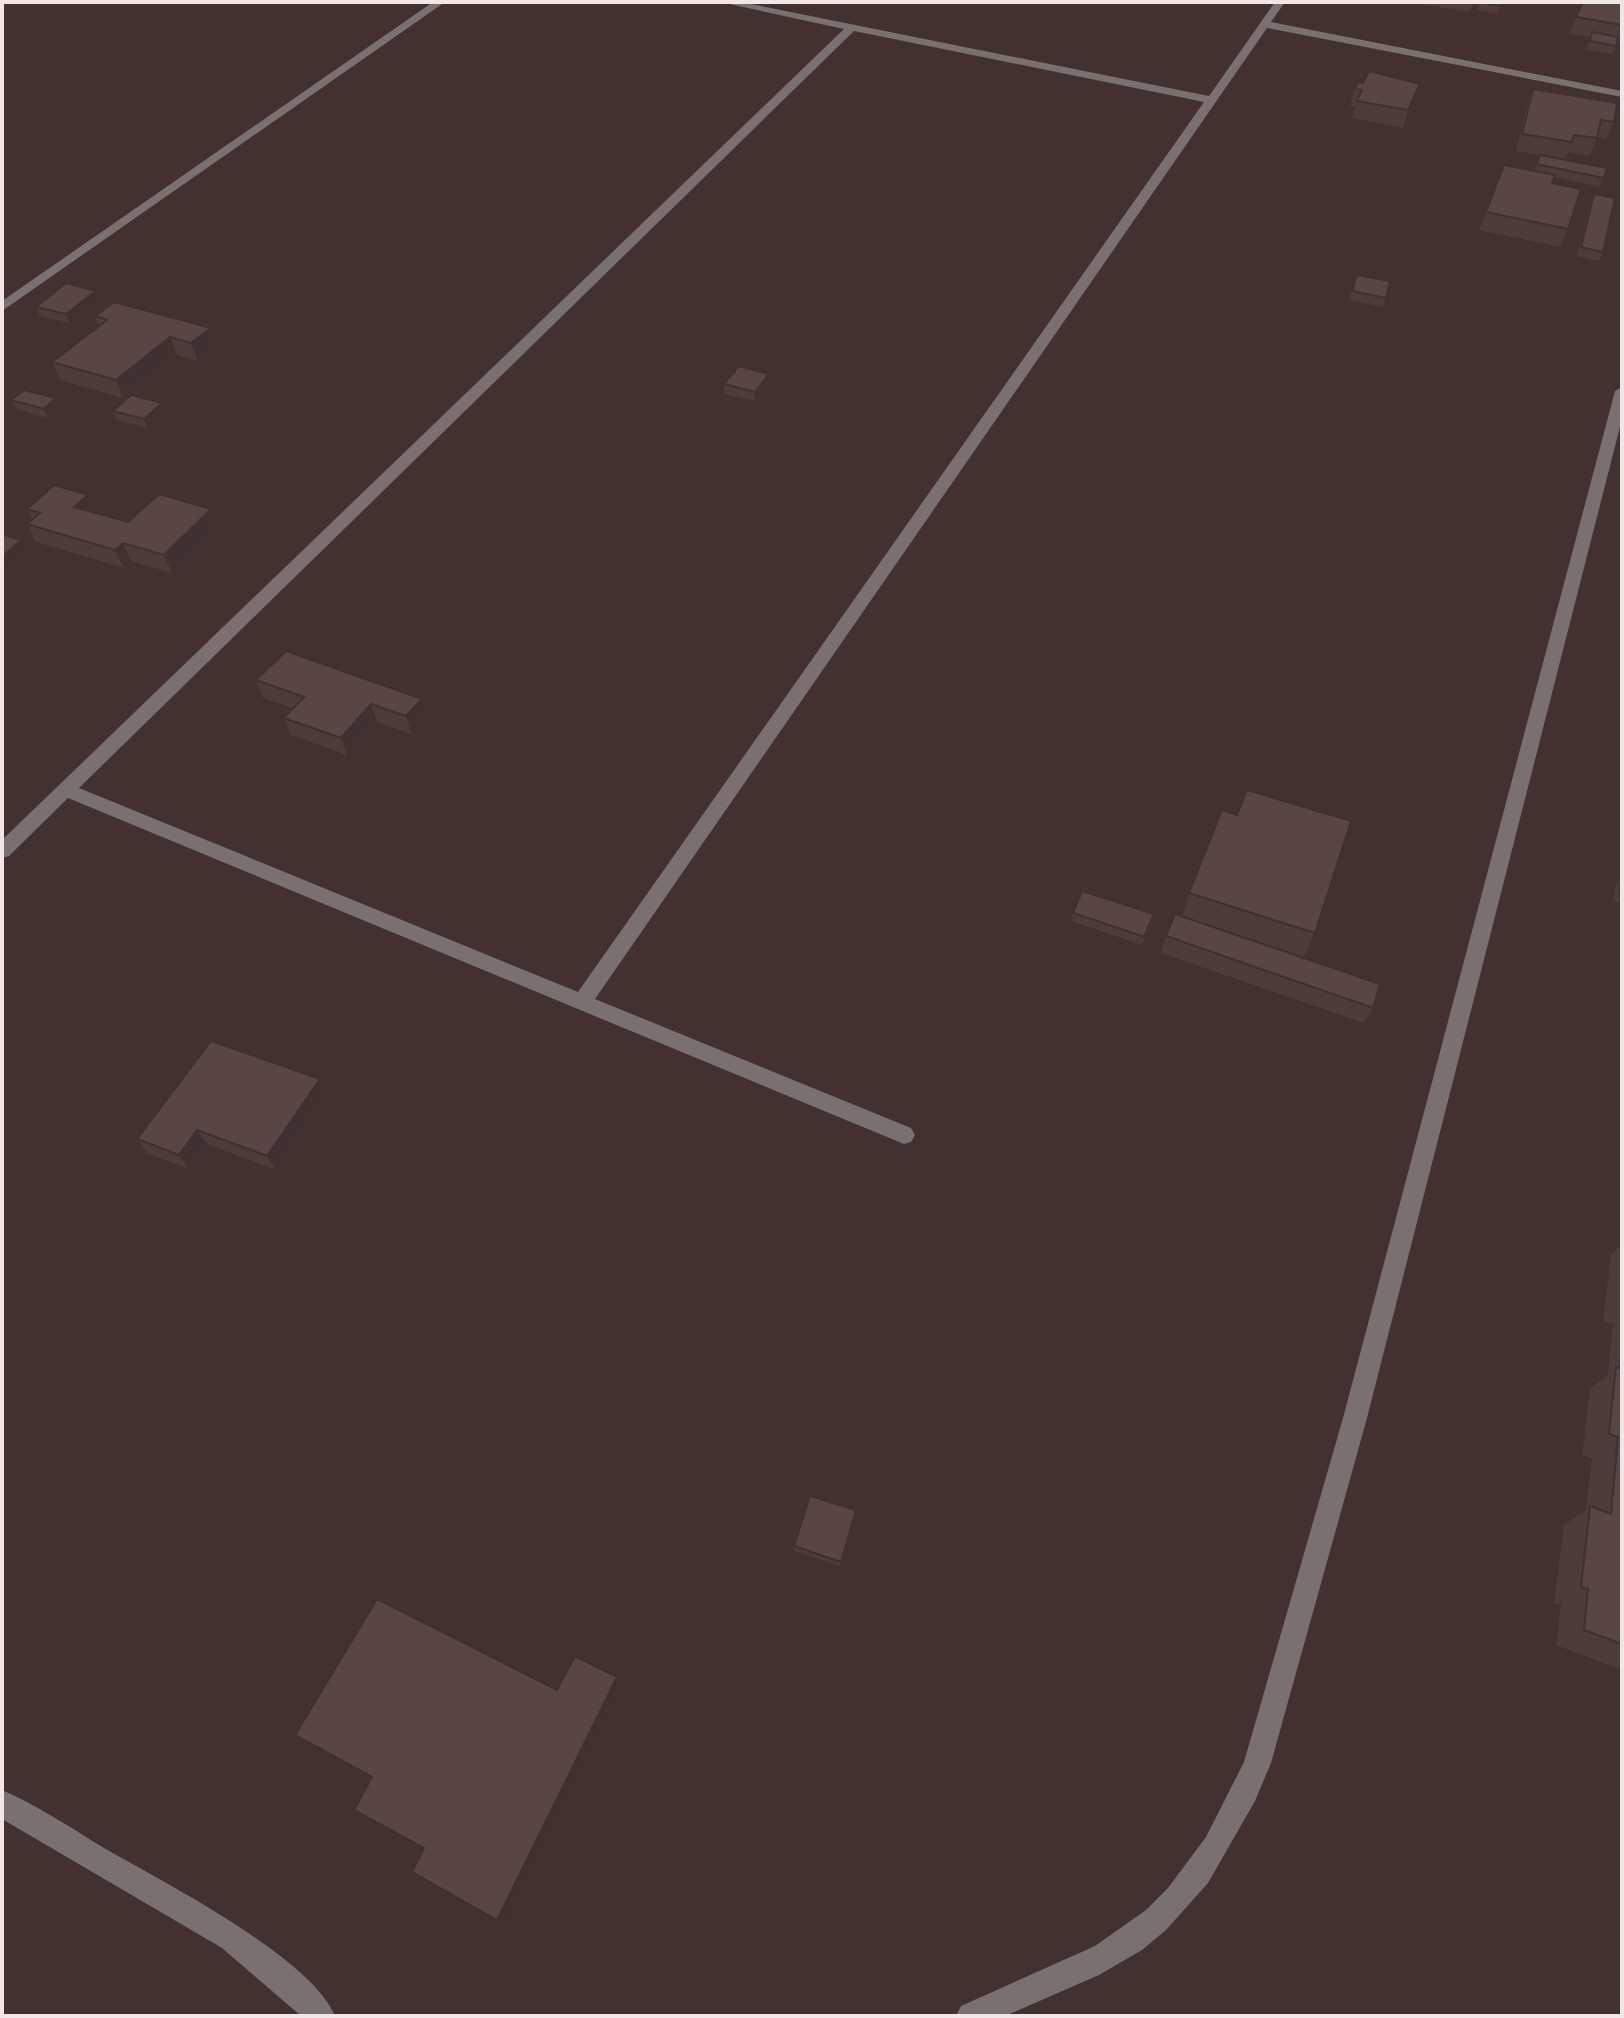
<svg xmlns="http://www.w3.org/2000/svg" width="1624" height="2018" font-family="'DM Sans',sans-serif">
	<style>
		.lines { fill: none; stroke-linecap: round; stroke-linejoin: round }
		.street { fill: #79706f; fill-rule: evenodd }
		.wall { fill: #4d3c3a }
		.shaded-wall { fill: #3e3130 }
		.building { fill: #594644; stroke: #3e3130; stroke-width: 2 }
	</style>
	<rect width="100%" height="100%" fill="#42312f"/>
	<g class="lines">
		<path class="street" d="M 433,2 L 445,2 L 2,311 L 2,301 Z
			M 720,2 L 741,2 L 1209,96 L 1275,2 L 1285,2 L 1271,22 L 1622,91 L 1622,97 L 1267,28 L 595,999 L 911,1128 L 915,1135 L 911,1142 L 904,1144 L 68,798 L 9,856 L 2,858 L 2,840 L 844,29 ZM 854,31 L 1204,102 L 578,992 L 79,788 Z
			M 1622,387 L 1622,419 L 1367,1418 L 1271,1763 L 1255,1801 L 1208,1883 L 1166,1930 L 1142,1950 L 1099,1975 L 1005,2016 L 956,2016 L 961,2006 L 1095,1946 L 1146,1910 L 1168,1888 L 1206,1837 L 1244,1762 L 1343,1418 L 1615,391 Z
			M 2,1790 C 37,1805 71,1828 104,1848 C 161,1881 310,1956 335,2016 L 301,2016 L 222,1948 L 2,1819 Z"/>
	</g>
	<path class="wall" d="M 1407,2 L 1474,2 L 1470,12 Z
		M 1480,2 L 1503,2 L 1498,14 L 1477,10 Z
		M 1622,2 L 1622,43 L 1617,42 L 1613,54 L 1586,50 L 1590,37 L 1570,34 L 1576,17 Z
		M 1363,83 L 1420,84 L 1415,101 L 1403,128 L 1352,118 L 1356,106 L 1350,106 L 1355,89 Z
		M 1533,89 L 1614,122 L 1606,139 L 1597,137 L 1590,156 L 1568,152 L 1565,159 L 1607,168 L 1600,187 L 1554,177 L 1552,183 L 1568,229 L 1560,247 L 1479,230 L 1504,165 L 1534,171 L 1540,155 L 1516,151 L 1527,106 Z
		M 1594,194 L 1603,252 L 1599,261 L 1577,256 L 1590,203 Z
		M 1357,275 L 1390,281 L 1383,307 L 1349,300 Z
		M 100,300 L 70,323 L 40,316 L 36,307 Z
		M 95,316 L 217,346 L 198,361 L 177,355 L 123,398 L 60,380 L 52,362 L 99,326 Z
		M 769,383 L 755,401 L 724,394 L 724,384 Z
		M 11,400 L 60,407 L 48,418 L 16,409 Z
		M 162,403 L 166,412 L 147,428 L 117,420 L 113,411 Z
		M 88,495 L 97,512 L 96,513 L 128,522 L 211,509 L 218,527 L 172,573 L 131,561 L 124,568 L 36,542 L 27,524 L 32,519 L 27,509 Z
		M 256,680 L 427,716 L 411,734 L 377,722 L 347,755 L 291,735 L 284,718 L 293,708 L 263,698 Z
		M 1621,878 L 1622,878 L 1622,904 L 1614,901 L 1615,886 Z
		M 1189,893 L 1315,933 L 1304,957 L 1201,923 L 1373,1008 L 1364,1023 L 1161,953 L 1166,936 L 1182,916 Z
		M 1073,913 L 1152,923 L 1142,945 L 1071,921 Z
		M 320,1079 L 328,1094 L 276,1170 L 207,1144 L 189,1169 L 148,1154 L 137,1139 Z
		M 1622,1244 L 1622,1670 L 1556,1645 L 1561,1605 L 1554,1603 L 1564,1525 L 1586,1509 L 1592,1458 L 1582,1455 L 1590,1389 L 1608,1374 L 1613,1324 L 1603,1321 L 1611,1254 Z
		M 856,1510 L 840,1566 L 794,1551 L 794,1546 Z"/>
	<path class="shaded-wall" d="M 1420,84 L 1415,101 L 1403,128 L 1408,110 Z
		M 96,291 L 100,300 L 70,323 L 66,314 Z
		M 211,328 L 217,346 L 198,361 L 191,343 Z
		M 170,337 L 177,355 L 123,398 L 116,380 Z
		M 769,374 L 769,383 L 755,401 L 755,392 Z
		M 56,398 L 60,407 L 48,418 L 44,409 Z
		M 162,403 L 166,412 L 147,428 L 144,419 Z
		M 88,495 L 97,512 L 83,525 L 74,507 Z
		M 211,509 L 218,527 L 172,573 L 164,555 Z
		M 21,540 L 26,549 L 5,569 L 2,564 L 2,557 Z
		M 123,543 L 131,561 L 124,568 L 115,550 Z
		M 422,699 L 427,716 L 411,734 L 406,716 Z
		M 371,704 L 377,722 L 347,755 L 341,738 Z
		M 320,1079 L 328,1094 L 276,1170 L 267,1156 Z
		M 197,1130 L 207,1144 L 189,1169 L 179,1155 Z
		M 856,1510 L 856,1515 L 840,1566 L 841,1562 Z
		M 617,1677 L 622,1687 L 507,1924 L 497,1920 Z"/>
	<path class="building" d="M 1480,2 L 1502,2 L 1501,6 Z
		M 1583,2 L 1622,2 L 1622,25 L 1576,17 Z
		M 1592,32 L 1618,37 L 1616,46 L 1590,41 Z
		M 1369,71 L 1420,84 L 1408,110 L 1357,101 L 1362,90 L 1355,89 L 1358,82 L 1363,83 Z
		M 1533,89 L 1617,103 L 1614,122 L 1601,120 L 1597,138 L 1574,135 L 1572,142 L 1522,134 Z
		M 1540,155 L 1607,168 L 1604,178 L 1536,164 Z
		M 1504,165 L 1555,175 L 1552,183 L 1581,189 L 1568,229 L 1486,212 Z
		M 1594,194 L 1615,198 L 1603,252 L 1581,247 Z
		M 1357,275 L 1390,281 L 1386,298 L 1352,291 Z
		M 66,283 L 96,291 L 66,314 L 36,307 Z
		M 114,302 L 211,328 L 191,343 L 170,337 L 116,380 L 52,362 L 107,320 L 95,316 Z
		M 739,366 L 769,374 L 755,392 L 724,384 Z
		M 24,390 L 56,398 L 44,409 L 11,400 Z
		M 131,395 L 162,403 L 144,419 L 113,411 Z
		M 54,485 L 88,495 L 74,507 L 128,522 L 159,494 L 211,509 L 164,555 L 123,543 L 115,550 L 27,524 L 40,513 L 27,509 Z
		M 2,534 L 21,540 L 2,557 Z
		M 286,651 L 422,699 L 406,716 L 371,704 L 341,738 L 284,718 L 304,697 L 256,680 Z
		M 1247,790 L 1351,821 L 1315,933 L 1189,893 L 1222,810 L 1237,815 Z
		M 1621,878 L 1622,878 L 1622,894 L 1620,893 Z
		M 1082,891 L 1154,914 L 1144,937 L 1073,913 Z
		M 1175,914 L 1380,984 L 1373,1008 L 1166,936 Z
		M 211,1041 L 320,1079 L 267,1156 L 197,1130 L 179,1155 L 137,1139 Z
		M 1616,1367 L 1622,1369 L 1622,1644 L 1584,1630 L 1588,1589 L 1581,1587 L 1590,1506 L 1611,1514 L 1618,1437 L 1609,1434 Z
		M 810,1496 L 856,1510 L 841,1562 L 794,1546 Z
		M 377,1599 L 557,1690 L 575,1656 L 617,1677 L 497,1920 L 412,1872 L 424,1848 L 354,1810 L 372,1777 L 295,1735 Z"/>
	<rect width="1624" height="2018" fill="none" stroke="#f2e7e5" stroke-width="8"/>
</svg>
